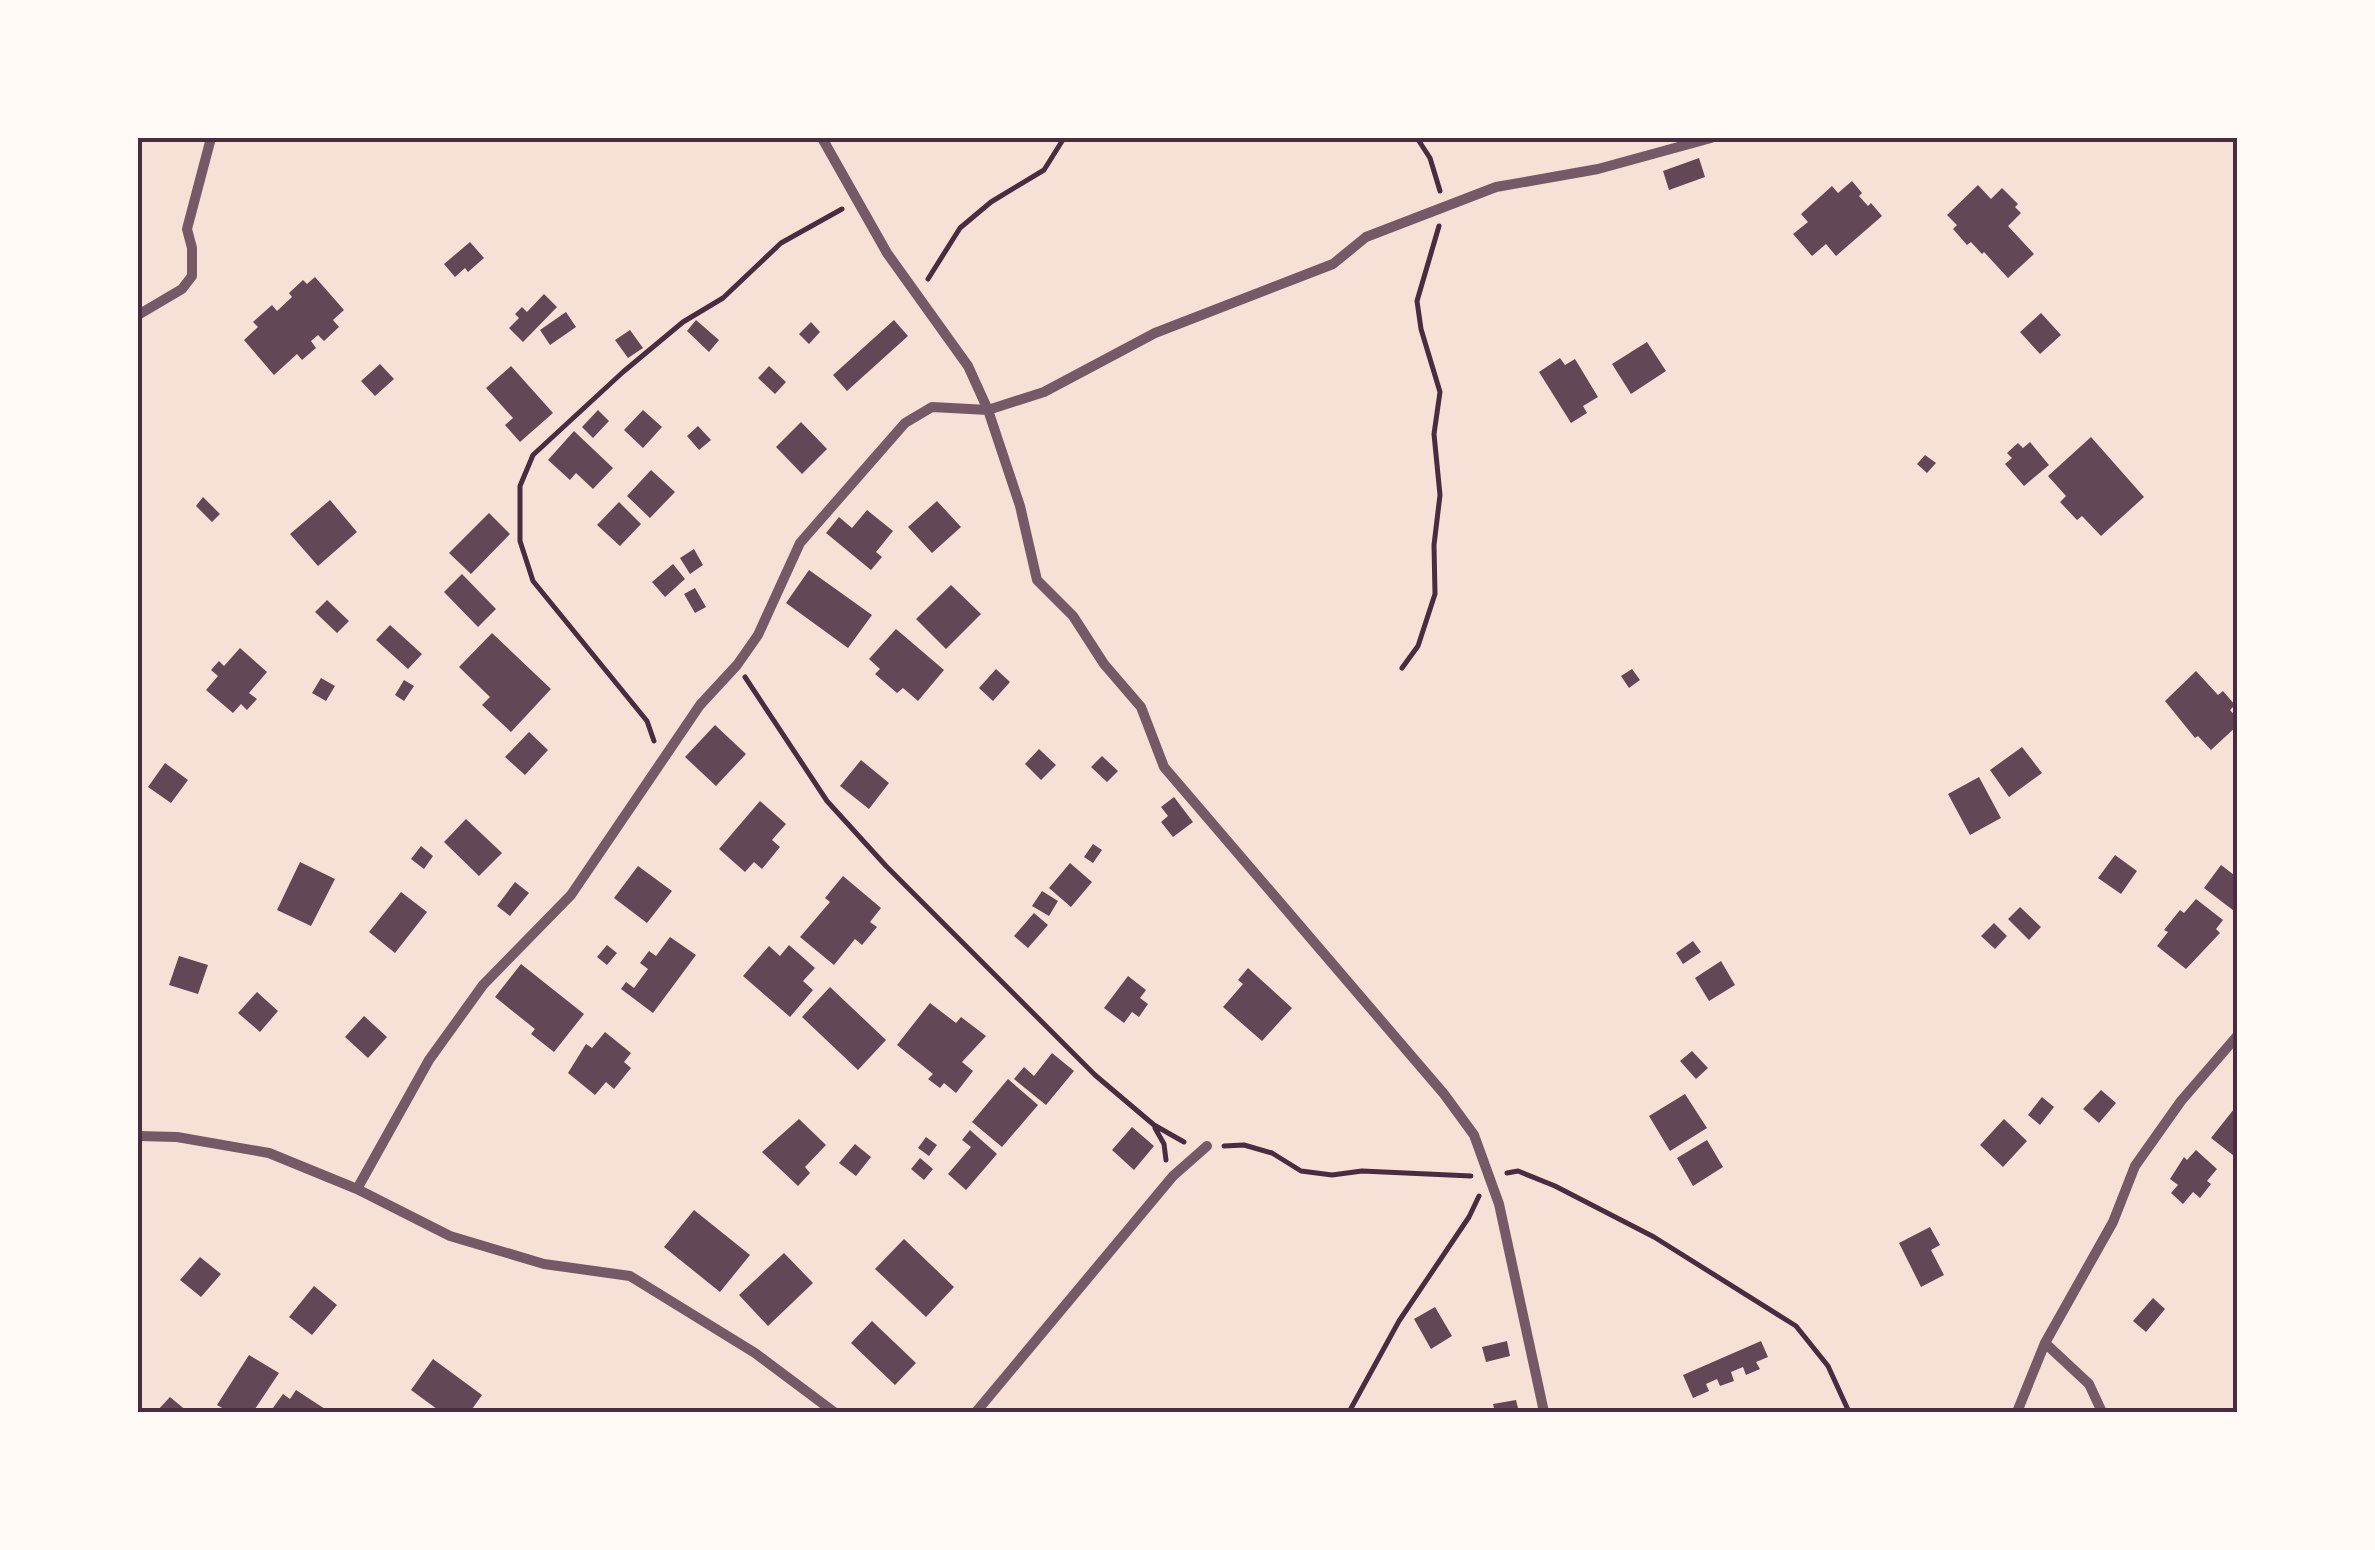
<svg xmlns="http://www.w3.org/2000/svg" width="2375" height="1550" font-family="'Sofia Sans Condensed',sans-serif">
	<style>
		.building { fill: #644757 }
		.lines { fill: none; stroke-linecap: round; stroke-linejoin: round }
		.path { stroke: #4a2c40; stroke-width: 5 }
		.minor { stroke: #755966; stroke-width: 10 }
		.neatline { fill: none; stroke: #4a2c40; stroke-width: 4 }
	</style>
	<rect width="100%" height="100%" fill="#f7e1d7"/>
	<path class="building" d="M 1699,158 L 1705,177 L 1669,190 L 1663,171 Z
		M 1852,181 L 1862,193 L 1859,196 L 1868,206 L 1871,203 L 1882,216 L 1836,256 L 1826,244 L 1812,256 L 1793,234 L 1808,222 L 1801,214 L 1832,186 L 1838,193 Z
		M 1978,185 L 1991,199 L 2002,188 L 2018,204 L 2015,207 L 2021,213 L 2008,226 L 2034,254 L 2008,278 L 1984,252 L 1982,254 L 1971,242 L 1967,245 L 1953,229 L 1957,225 L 1947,215 Z
		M 470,242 L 484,258 L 468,272 L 465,268 L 455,277 L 444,264 Z
		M 315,277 L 344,310 L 333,320 L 339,327 L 324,341 L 318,335 L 311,341 L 316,348 L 302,360 L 297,354 L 274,375 L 244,340 L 258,327 L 253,322 L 272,305 L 277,311 L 292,297 L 289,293 L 303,280 L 307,284 Z
		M 544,294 L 557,307 L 523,342 L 509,328 L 519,318 L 515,314 L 522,307 L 527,312 Z
		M 566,312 L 576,327 L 550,345 L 540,330 Z
		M 2041,313 L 2061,335 L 2040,354 L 2020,332 Z
		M 696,320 L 719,340 L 709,352 L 687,331 Z
		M 894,320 L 908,336 L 847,391 L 833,375 Z
		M 811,322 L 820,332 L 809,344 L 799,334 Z
		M 630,330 L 643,348 L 628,358 L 615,340 Z
		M 1647,342 L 1666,371 L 1631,394 L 1612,364 Z
		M 1560,358 L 1565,365 L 1575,359 L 1598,397 L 1583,406 L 1587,413 L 1571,423 L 1539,372 Z
		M 380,364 L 394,379 L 375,396 L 361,381 Z
		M 511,366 L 553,413 L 520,442 L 505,425 L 513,418 L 486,388 Z
		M 769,366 L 786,382 L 775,394 L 758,378 Z
		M 598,410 L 609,421 L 593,438 L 582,427 Z
		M 643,410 L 662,427 L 643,448 L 624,430 Z
		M 801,422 L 827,449 L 802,474 L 776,447 Z
		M 698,426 L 711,440 L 699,450 L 687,436 Z
		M 574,431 L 613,468 L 593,489 L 576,473 L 570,480 L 548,460 Z
		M 2091,437 L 2144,497 L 2101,536 L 2082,516 L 2077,520 L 2060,502 L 2066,496 L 2048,476 Z
		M 2030,442 L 2049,465 L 2024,486 L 2005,464 L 2012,458 L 2007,453 L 2018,443 L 2023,448 Z
		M 1925,455 L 1936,463 L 1927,473 L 1917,464 Z
		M 651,470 L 675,492 L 650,518 L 627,496 Z
		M 203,497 L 220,514 L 212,522 L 196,506 Z
		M 330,500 L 357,532 L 318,566 L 290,534 Z
		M 937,501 L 961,527 L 932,553 L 908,527 Z
		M 619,502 L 641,524 L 620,546 L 597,525 Z
		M 867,510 L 893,531 L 876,552 L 882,557 L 871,570 L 826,533 L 839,517 L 852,528 Z
		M 489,513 L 510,534 L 471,574 L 449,553 Z
		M 694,549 L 703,565 L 690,574 L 680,558 Z
		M 673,564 L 685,579 L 665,597 L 652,582 Z
		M 809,570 L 872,615 L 848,648 L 786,603 Z
		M 462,574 L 496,609 L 478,627 L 444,592 Z
		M 951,585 L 981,614 L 946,649 L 916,619 Z
		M 695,588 L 706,607 L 695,613 L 684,594 Z
		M 327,600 L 349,621 L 337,633 L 315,612 Z
		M 390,625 L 422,654 L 408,669 L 376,640 Z
		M 896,629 L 944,670 L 918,701 L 903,688 L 897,693 L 875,674 L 880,669 L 869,659 Z
		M 492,633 L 551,689 L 511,732 L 482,705 L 490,697 L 459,667 Z
		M 240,648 L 267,672 L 249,693 L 257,699 L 247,710 L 241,704 L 233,713 L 206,690 L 218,676 L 211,670 L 219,661 L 224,666 Z
		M 996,669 L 1010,682 L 993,701 L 979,688 Z
		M 1632,669 L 1640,680 L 1629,688 L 1621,676 Z
		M 2196,671 L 2218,695 L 2223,691 L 2235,705 L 2230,710 L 2238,719 L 2238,725 L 2211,750 L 2198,736 L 2195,738 L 2165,701 Z
		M 321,678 L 335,686 L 326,701 L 312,693 Z
		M 404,680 L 414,686 L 404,701 L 395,695 Z
		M 715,725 L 746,754 L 716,786 L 685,757 Z
		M 529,732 L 548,750 L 525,775 L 505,757 Z
		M 2022,747 L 2042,773 L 2009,797 L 1990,770 Z
		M 1039,749 L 1056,765 L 1041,780 L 1025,764 Z
		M 1102,756 L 1118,771 L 1107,782 L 1091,767 Z
		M 861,760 L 889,783 L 869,809 L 840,786 Z
		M 165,763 L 188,780 L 171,803 L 148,787 Z
		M 1979,777 L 2001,818 L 1970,835 L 1948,794 Z
		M 1174,797 L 1193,822 L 1173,837 L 1161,822 L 1168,816 L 1161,807 Z
		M 760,801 L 786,824 L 772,840 L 780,847 L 762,869 L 754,862 L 745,872 L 719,849 Z
		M 466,819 L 502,853 L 479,876 L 444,842 Z
		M 1093,844 L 1102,850 L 1093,863 L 1084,857 Z
		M 421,846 L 433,856 L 424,869 L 411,859 Z
		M 2115,855 L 2137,871 L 2121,894 L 2098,878 Z
		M 300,862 L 335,879 L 311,926 L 277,910 Z
		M 1070,863 L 1092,882 L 1071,907 L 1049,888 Z
		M 2221,865 L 2238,878 L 2238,914 L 2204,888 Z
		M 638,866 L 672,891 L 647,923 L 614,898 Z
		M 843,876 L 881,908 L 870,922 L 877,927 L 862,945 L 855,939 L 834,965 L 800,937 L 830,902 L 825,898 Z
		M 515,882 L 529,893 L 510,916 L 497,906 Z
		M 1042,891 L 1058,901 L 1049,916 L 1032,906 Z
		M 401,892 L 427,912 L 395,953 L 369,932 Z
		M 2196,899 L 2223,920 L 2216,929 L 2220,933 L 2186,969 L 2157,946 L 2168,932 L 2164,930 L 2180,910 L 2184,913 Z
		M 2020,907 L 2041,927 L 2029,940 L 2008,919 Z
		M 1034,913 L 1048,925 L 1028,948 L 1014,936 Z
		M 1994,923 L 2007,936 L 1995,949 L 1981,936 Z
		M 670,937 L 696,955 L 653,1013 L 621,989 L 626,982 L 634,988 L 648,969 L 640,963 L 649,951 L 656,956 Z
		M 1693,941 L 1701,952 L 1683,964 L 1676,953 Z
		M 607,945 L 617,953 L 607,965 L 597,957 Z
		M 789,945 L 815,968 L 803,981 L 813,990 L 790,1017 L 743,976 L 769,946 L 780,956 Z
		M 179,956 L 208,965 L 198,994 L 169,985 Z
		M 1721,961 L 1735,985 L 1709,1001 L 1695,978 Z
		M 521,964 L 584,1014 L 554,1052 L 531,1034 L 535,1029 L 495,997 Z
		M 1248,968 L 1292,1008 L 1262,1041 L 1223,1007 L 1243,984 L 1238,980 Z
		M 1128,976 L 1146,990 L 1140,998 L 1148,1004 L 1139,1017 L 1132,1012 L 1124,1023 L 1104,1008 Z
		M 830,987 L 886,1040 L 858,1070 L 802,1017 Z
		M 257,992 L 278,1011 L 260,1032 L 238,1013 Z
		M 930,1003 L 956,1023 L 961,1017 L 986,1036 L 962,1062 L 973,1071 L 956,1093 L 944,1083 L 940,1088 L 928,1079 L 933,1074 L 897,1045 Z
		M 364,1016 L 387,1037 L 368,1058 L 345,1037 Z
		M 605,1032 L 631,1053 L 624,1062 L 631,1068 L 614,1089 L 606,1082 L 595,1095 L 568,1073 L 586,1044 L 592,1048 Z
		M 1692,1051 L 1708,1068 L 1696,1079 L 1680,1061 Z
		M 1052,1053 L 1074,1071 L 1046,1105 L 1014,1079 L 1024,1067 L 1034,1076 Z
		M 1008,1079 L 1038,1105 L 1002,1147 L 972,1122 Z
		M 2101,1090 L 2116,1103 L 2099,1123 L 2083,1109 Z
		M 1685,1094 L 1707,1128 L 1670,1151 L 1649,1116 Z
		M 2042,1097 L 2054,1107 L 2040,1125 L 2028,1115 Z
		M 2238,1104 L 2238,1159 L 2211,1138 Z
		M 799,1119 L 826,1145 L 805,1167 L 810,1173 L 798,1186 L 762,1152 Z
		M 2004,1119 L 2027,1141 L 2003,1167 L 1980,1145 Z
		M 1132,1127 L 1154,1146 L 1134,1170 L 1112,1150 Z
		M 970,1130 L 997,1154 L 966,1190 L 948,1174 L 971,1147 L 962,1140 Z
		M 926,1137 L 937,1145 L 929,1156 L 918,1148 Z
		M 1707,1140 L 1723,1167 L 1693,1186 L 1677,1158 Z
		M 855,1144 L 871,1157 L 856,1176 L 839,1163 Z
		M 2196,1150 L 2217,1169 L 2207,1181 L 2211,1184 L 2200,1198 L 2193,1192 L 2183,1204 L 2171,1193 L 2178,1185 L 2170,1179 L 2184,1157 L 2187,1160 Z
		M 920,1158 L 933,1169 L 924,1180 L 911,1169 Z
		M 694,1210 L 750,1255 L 720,1292 L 664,1247 Z
		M 1930,1227 L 1940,1245 L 1931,1250 L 1944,1275 L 1921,1287 L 1899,1243 Z
		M 904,1239 L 954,1287 L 926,1317 L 875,1269 Z
		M 784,1253 L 813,1283 L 768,1326 L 739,1295 Z
		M 200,1257 L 221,1274 L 201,1297 L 180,1280 Z
		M 314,1286 L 337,1305 L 312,1335 L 289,1317 Z
		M 2153,1298 L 2165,1309 L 2146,1332 L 2133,1321 Z
		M 1435,1307 L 1452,1336 L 1431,1349 L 1414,1319 Z
		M 872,1321 L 916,1363 L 895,1385 L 851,1343 Z
		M 1507,1341 L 1510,1356 L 1486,1362 L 1482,1347 Z
		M 1761,1341 L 1768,1357 L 1756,1362 L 1760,1369 L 1746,1375 L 1743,1367 L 1731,1372 L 1734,1381 L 1720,1386 L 1717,1379 L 1706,1384 L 1709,1391 L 1693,1398 L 1683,1375 Z
		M 249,1355 L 279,1373 L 253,1412 L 229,1412 L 217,1405 Z
		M 433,1359 L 482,1395 L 470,1412 L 441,1412 L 411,1390 Z
		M 296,1390 L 325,1409 L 322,1412 L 270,1412 L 283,1394 L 290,1399 Z
		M 170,1397 L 188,1412 L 156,1412 Z
		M 1516,1400 L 1519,1412 L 1495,1412 L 1493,1404 Z"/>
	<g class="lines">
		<path class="path" d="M 1417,138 L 1430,158 L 1440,191
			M 928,279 L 960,228 L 991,202 L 1044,170 L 1064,138
			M 1402,668 L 1418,646 L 1435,594 L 1434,545 L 1440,495 L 1434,434 L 1440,392 L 1421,329 L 1417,301 L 1439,226
			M 745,677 L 827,801 L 886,866 L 1095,1075 L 1154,1125 L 1184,1142
			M 654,741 L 647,721 L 533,581 L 520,541 L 520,486 L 533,455 L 623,372 L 683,322 L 723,298 L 781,243 L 842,209
			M 1155,1128 L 1164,1144 L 1166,1160
			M 1224,1146 L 1244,1145 L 1272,1153 L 1301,1171 L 1332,1175 L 1362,1171 L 1471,1176
			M 1507,1173 L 1518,1171 L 1555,1186 L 1654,1237 L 1796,1326 L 1828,1366 L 1849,1412
			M 1349,1412 L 1399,1321 L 1469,1217 L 1479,1196"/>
		<path class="minor" d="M 822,138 L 887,253 L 968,366 L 988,410 L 1020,506 L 1037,580 L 1073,616 L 1104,664 L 1141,707 L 1164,767 L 1444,1094 L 1474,1135 L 1499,1204 L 1544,1412
			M 138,315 L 182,289 L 192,276 L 192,248 L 187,229 L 211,138
			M 138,1136 L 177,1137 L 269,1153 L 357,1189 L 450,1236 L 544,1264 L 630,1276 L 755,1353 L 834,1412
			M 357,1189 L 429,1060 L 483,985 L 571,895 L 700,705 L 737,665 L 758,635 L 800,543 L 905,423 L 932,407 L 988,410 L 1044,392 L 1155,333 L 1333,264 L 1366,237 L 1496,187 L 1598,169 L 1711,138
			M 2045,1343 L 2089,1384 L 2102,1412
			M 976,1412 L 1173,1176 L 1207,1146
			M 2017,1412 L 2045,1343 L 2113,1222 L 2135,1166 L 2181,1101 L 2238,1035"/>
	</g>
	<rect width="2375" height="1550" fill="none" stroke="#fffaf5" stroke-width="280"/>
	<rect x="140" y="140" width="2095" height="1270" class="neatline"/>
</svg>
